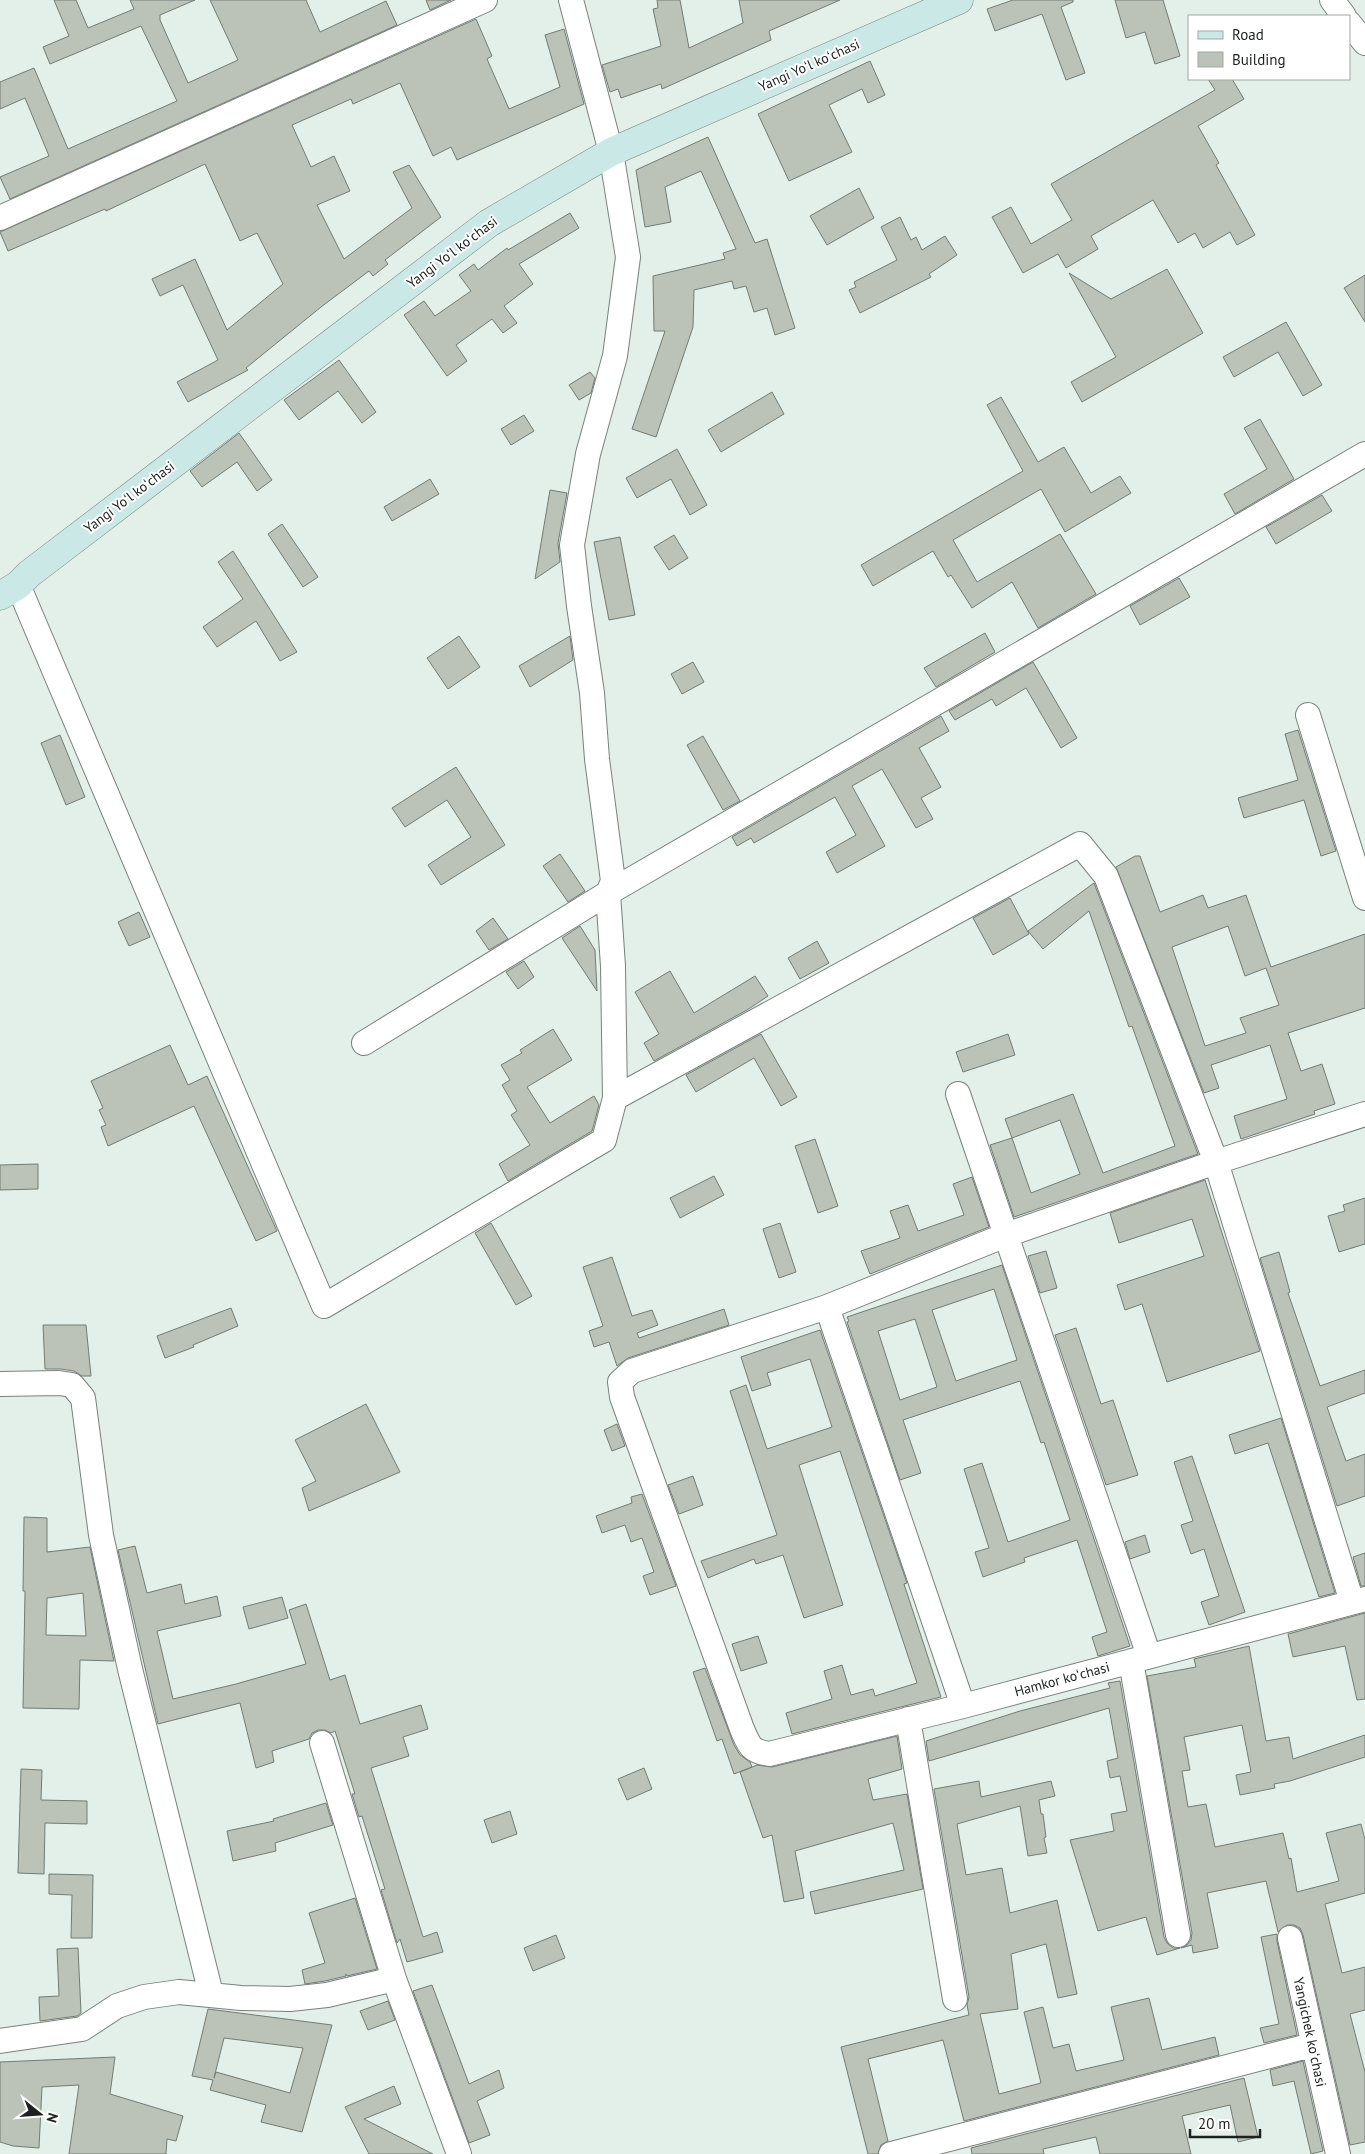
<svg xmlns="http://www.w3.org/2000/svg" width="1365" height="2154" font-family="'PT Sans',sans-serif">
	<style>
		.building { fill: #bbc3b9; stroke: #737b72; fill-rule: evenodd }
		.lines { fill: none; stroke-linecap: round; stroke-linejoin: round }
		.street-casing { stroke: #77827c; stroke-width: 26 }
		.secondary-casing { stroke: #77827c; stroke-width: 29 }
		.street { stroke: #fff; stroke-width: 24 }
		.secondary { stroke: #cae8e6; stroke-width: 28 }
		.labels { text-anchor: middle; stroke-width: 4; stroke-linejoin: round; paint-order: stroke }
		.street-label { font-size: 14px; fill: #1c201e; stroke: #fff }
	</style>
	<rect width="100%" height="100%" fill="#e3f0e9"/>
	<path class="building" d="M 54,0 L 76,0 L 88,28 L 134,9 L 130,0 L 195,0 L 160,15 L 160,20 L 188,83 L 238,60 L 210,0 L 306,0 L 320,32 L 386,1 L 397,25 L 10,199 L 0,177 L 49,156 L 25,98 L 0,109 L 0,82 L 34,68 L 68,149 L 177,101 L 141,26 L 50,64 L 43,47 L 69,36 Z
		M 426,0 L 451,0 L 430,10 Z
		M 657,0 L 680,0 L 689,48 L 743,23 L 739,0 L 840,0 L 769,31 L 771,40 L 662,89 L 661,84 L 621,98 L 618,89 L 610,92 L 602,65 L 661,46 L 653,9 L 658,8 Z
		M 1013,0 L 1073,0 L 1073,2 L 1061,7 L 1085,73 L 1066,80 L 1042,14 L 995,31 L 987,9 Z
		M 1115,0 L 1163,0 L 1180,56 L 1155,64 L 1145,32 L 1126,38 Z
		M 476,19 L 492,56 L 487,59 L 509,109 L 560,87 L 545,35 L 564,29 L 584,104 L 457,160 L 451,147 L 433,156 L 400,83 L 353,104 L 351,99 L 292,125 L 311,167 L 334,156 L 350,191 L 317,205 L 344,259 L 412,208 L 393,172 L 409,165 L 441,217 L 385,260 L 388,264 L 373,276 L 369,271 L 321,307 L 246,368 L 248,370 L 188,402 L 177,382 L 218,360 L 183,285 L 160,296 L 152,279 L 195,259 L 227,330 L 283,284 L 257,233 L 240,241 L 205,164 L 106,211 L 105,209 L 8,251 L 0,232 Z
		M 870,61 L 885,95 L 868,103 L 862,89 L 829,105 L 852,152 L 789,181 L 758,114 Z
		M 1208,79 L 1232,79 L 1244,99 L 1198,126 L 1219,163 L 1216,165 L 1255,235 L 1237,245 L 1230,232 L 1203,248 L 1195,233 L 1178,243 L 1153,200 L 1091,236 L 1098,249 L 1066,268 L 1058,254 L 1023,273 L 992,217 L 1011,207 L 1031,244 L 1072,220 L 1051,184 L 1215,90 Z
		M 708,137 L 755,243 L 767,239 L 795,328 L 775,335 L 767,308 L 754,312 L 746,286 L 734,289 L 732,281 L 694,290 L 693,327 L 656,437 L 632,429 L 665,331 L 654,331 L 653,276 L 725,259 L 723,253 L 736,249 L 701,171 L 665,187 L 671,222 L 645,227 L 636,170 Z
		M 859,188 L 874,218 L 827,245 L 810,216 Z
		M 570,213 L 579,228 L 519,264 L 533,284 L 504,306 L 517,323 L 503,333 L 492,319 L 456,345 L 467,361 L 447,376 L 404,315 L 424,301 L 435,316 L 471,291 L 459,275 L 474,264 L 478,270 L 507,248 L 508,250 Z
		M 900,217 L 911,240 L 916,237 L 922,250 L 945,236 L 957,255 L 929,274 L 931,277 L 860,313 L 849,290 L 856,287 L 854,282 L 897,260 L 881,227 Z
		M 1167,269 L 1203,333 L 1082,402 L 1071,382 L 1116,357 L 1069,273 L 1111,299 Z
		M 1365,275 L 1365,322 L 1344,288 Z
		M 1286,322 L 1322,385 L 1303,396 L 1278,352 L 1234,377 L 1223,357 Z
		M 339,360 L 376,412 L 362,423 L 338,391 L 299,420 L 284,400 Z
		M 590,372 L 595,378 L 591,393 L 579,400 L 569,385 Z
		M 772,392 L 784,414 L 721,452 L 708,430 Z
		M 1001,397 L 1038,462 L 1064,447 L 1091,493 L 1120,476 L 1131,493 L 1065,532 L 1041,489 L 953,540 L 977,582 L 1060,534 L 1096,594 L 1038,628 L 1012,582 L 972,608 L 951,575 L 948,577 L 933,551 L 873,586 L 861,565 L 1023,471 L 987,405 Z
		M 524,415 L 534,431 L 511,445 L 501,429 Z
		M 1260,419 L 1294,479 L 1235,514 L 1224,494 L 1267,469 L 1244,428 Z
		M 239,433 L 272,480 L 257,491 L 237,462 L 202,487 L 190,471 Z
		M 677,449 L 707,505 L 690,515 L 671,479 L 637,498 L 626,478 Z
		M 430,479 L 439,494 L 392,521 L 384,507 Z
		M 550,490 L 567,493 L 558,543 L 560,562 L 535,579 Z
		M 1322,495 L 1332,511 L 1276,544 L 1266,527 Z
		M 282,524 L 318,577 L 303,587 L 268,534 Z
		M 674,535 L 688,558 L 669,570 L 654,547 Z
		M 620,537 L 635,615 L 609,620 L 594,542 Z
		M 233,551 L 297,652 L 280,661 L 256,621 L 217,647 L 203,627 L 243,599 L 218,562 Z
		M 1179,578 L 1190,597 L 1140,625 L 1130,606 Z
		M 985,633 L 995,652 L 936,687 L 924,668 Z
		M 459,636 L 480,667 L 448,689 L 427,658 Z
		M 570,636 L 573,660 L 530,687 L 519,666 Z
		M 693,662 L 704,682 L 682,694 L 671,674 Z
		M 1033,662 L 1077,738 L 1061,748 L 1026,688 L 996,706 L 992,699 L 955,720 L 949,711 Z
		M 941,716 L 949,731 L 919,748 L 941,787 L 921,798 L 933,819 L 916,828 L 882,769 L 852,786 L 885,846 L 837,873 L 826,852 L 856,835 L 835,797 L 754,843 L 751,838 L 737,846 L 732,837 Z
		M 1298,730 L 1336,851 L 1321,856 L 1304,800 L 1244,818 L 1238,798 L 1298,780 L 1285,734 Z
		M 60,735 L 85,797 L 66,805 L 41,743 Z
		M 703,736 L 740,801 L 723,810 L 687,745 Z
		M 456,767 L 505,845 L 441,885 L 428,865 L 471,837 L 447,800 L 405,827 L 392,808 Z
		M 560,854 L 585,891 L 568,902 L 543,866 Z
		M 1135,856 L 1140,856 L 1160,912 L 1203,895 L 1208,908 L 1246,895 L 1271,967 L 1365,934 L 1365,1008 L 1288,1033 L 1301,1071 L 1322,1064 L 1335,1104 L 1314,1111 L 1315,1114 L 1241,1139 L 1234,1116 L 1287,1099 L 1270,1045 L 1211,1065 L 1219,1088 L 1204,1093 L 1116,867 ZM 1228,926 L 1245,976 L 1266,968 L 1279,1005 L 1240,1018 L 1246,1033 L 1205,1046 L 1172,947 Z
		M 1094,883 L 1198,1154 L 1014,1217 L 990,1145 L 1012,1138 L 1005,1119 L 1073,1094 L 1103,1173 L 1175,1146 L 1132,1026 L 1129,1027 L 1089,911 L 1043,949 L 1028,931 ZM 1060,1120 L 1080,1174 L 1031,1193 L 1012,1138 Z
		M 1010,898 L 1029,934 L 993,955 L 973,918 Z
		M 139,912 L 150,937 L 129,946 L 118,922 Z
		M 493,918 L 508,939 L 489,950 L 476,931 Z
		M 580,926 L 595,950 L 597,991 L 562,938 Z
		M 817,941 L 829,963 L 800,979 L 788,958 Z
		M 524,961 L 534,977 L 518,989 L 506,972 Z
		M 670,971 L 694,1013 L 755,976 L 768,996 L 747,1010 L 654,1061 L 644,1043 L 659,1034 L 635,992 Z
		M 553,1029 L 572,1060 L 527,1087 L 550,1123 L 594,1096 L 599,1105 L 592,1131 L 508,1181 L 499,1164 L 530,1145 L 511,1115 L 517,1111 L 502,1085 L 510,1080 L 501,1065 L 522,1053 L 520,1050 Z
		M 761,1034 L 797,1097 L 781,1106 L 754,1058 L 696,1092 L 686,1075 Z
		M 1008,1034 L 1015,1055 L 963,1072 L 956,1052 Z
		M 170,1045 L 188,1085 L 207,1076 L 277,1231 L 256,1241 L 194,1106 L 108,1146 L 101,1127 L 106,1125 L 99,1110 L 103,1108 L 91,1081 Z
		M 815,1139 L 838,1206 L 818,1213 L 795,1146 Z
		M 38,1164 L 38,1189 L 0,1190 L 0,1165 Z
		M 714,1176 L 724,1195 L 680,1218 L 670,1198 Z
		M 972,1177 L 989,1227 L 870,1274 L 861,1251 L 900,1238 L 890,1211 L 908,1205 L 918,1231 L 964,1215 L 953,1184 Z
		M 1205,1180 L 1260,1351 L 1167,1382 L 1142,1304 L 1125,1310 L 1117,1285 L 1204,1256 L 1192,1219 L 1119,1243 L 1110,1213 Z
		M 1365,1198 L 1365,1244 L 1339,1252 L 1328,1216 L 1345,1211 L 1343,1205 Z
		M 491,1223 L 532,1296 L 516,1305 L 475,1233 Z
		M 780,1223 L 796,1272 L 779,1278 L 763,1229 Z
		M 1046,1251 L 1057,1288 L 1040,1293 L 1028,1256 Z
		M 1279,1252 L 1290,1292 L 1288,1293 L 1320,1386 L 1365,1370 L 1365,1393 L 1327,1407 L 1346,1461 L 1365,1454 L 1365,1496 L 1337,1506 L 1260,1258 Z
		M 612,1257 L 632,1316 L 652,1310 L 658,1325 L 637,1333 L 639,1338 L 724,1309 L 729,1325 L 628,1358 L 617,1366 L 609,1342 L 594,1347 L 589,1331 L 603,1326 L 583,1267 Z
		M 1002,1265 L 1130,1646 L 1098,1656 L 1092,1637 L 1107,1632 L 1077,1540 L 1024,1558 L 1025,1562 L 983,1577 L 975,1552 L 989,1548 L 964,1469 L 982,1463 L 1008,1542 L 1070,1520 L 1044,1442 L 1041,1443 L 1020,1381 L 903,1420 L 921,1473 L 900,1480 L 847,1322 L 849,1321 L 847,1317 ZM 994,1289 L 1017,1360 L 956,1381 L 932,1310 ZM 915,1319 L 937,1387 L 900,1400 L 878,1331 Z
		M 231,1308 L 238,1326 L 193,1345 L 194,1347 L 165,1358 L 157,1336 Z
		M 43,1325 L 86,1325 L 91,1376 L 82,1376 L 74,1371 L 61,1369 L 45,1369 Z
		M 1076,1328 L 1101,1404 L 1113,1400 L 1138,1475 L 1106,1485 L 1055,1335 Z
		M 820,1330 L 907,1583 L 904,1584 L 941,1697 L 792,1734 L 786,1713 L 832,1699 L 824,1671 L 842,1665 L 851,1695 L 873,1689 L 875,1696 L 917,1683 L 840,1451 L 799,1465 L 843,1605 L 804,1618 L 783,1555 L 756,1564 L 754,1559 L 708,1578 L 701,1561 L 777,1535 L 730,1391 L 746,1385 L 767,1449 L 832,1427 L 810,1359 L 767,1373 L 771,1385 L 752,1391 L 741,1357 Z
		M 366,1404 L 400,1472 L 309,1511 L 302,1488 L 316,1481 L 295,1440 Z
		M 1281,1418 L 1335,1593 L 1319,1597 L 1268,1443 L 1235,1454 L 1229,1435 Z
		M 617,1424 L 625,1446 L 612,1451 L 604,1430 Z
		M 1192,1456 L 1245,1612 L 1209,1625 L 1201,1602 L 1219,1596 L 1204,1549 L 1191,1554 L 1181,1525 L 1193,1521 L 1174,1462 Z
		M 693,1476 L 703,1505 L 679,1514 L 668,1485 Z
		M 642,1494 L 676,1586 L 650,1595 L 643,1576 L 654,1572 L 642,1538 L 631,1542 L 625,1525 L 602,1533 L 596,1516 L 632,1503 L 631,1497 Z
		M 24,1517 L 47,1518 L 47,1552 L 90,1547 L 114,1661 L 80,1660 L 79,1709 L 23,1708 L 25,1591 L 23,1591 ZM 83,1593 L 86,1636 L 46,1635 L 47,1598 Z
		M 1145,1535 L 1150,1552 L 1130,1559 L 1125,1542 Z
		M 135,1546 L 147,1593 L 181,1584 L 185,1604 L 217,1596 L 221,1616 L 157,1631 L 173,1699 L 236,1684 L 306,1664 L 289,1610 L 306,1604 L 330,1680 L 345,1675 L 360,1724 L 421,1705 L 428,1729 L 403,1737 L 409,1756 L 371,1768 L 423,1937 L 437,1932 L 443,1952 L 407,1962 L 400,1939 L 397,1943 L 381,1890 L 385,1889 L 362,1816 L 359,1817 L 352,1794 L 355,1794 L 335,1731 L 331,1733 L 325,1730 L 318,1730 L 312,1733 L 309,1739 L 272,1751 L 274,1762 L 256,1768 L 240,1703 L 158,1724 L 118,1550 Z
		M 1365,1553 L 1365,1586 L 1361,1586 L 1353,1557 Z
		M 282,1597 L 288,1618 L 249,1629 L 243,1607 Z
		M 1365,1613 L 1365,1699 L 1357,1700 L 1345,1646 L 1293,1657 L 1288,1634 Z
		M 758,1636 L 767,1663 L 741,1671 L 732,1644 Z
		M 1249,1646 L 1266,1741 L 1289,1737 L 1293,1759 L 1365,1735 L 1365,1757 L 1290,1781 L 1274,1784 L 1275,1788 L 1240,1795 L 1236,1775 L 1251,1772 L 1242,1725 L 1184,1737 L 1190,1770 L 1182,1771 L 1188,1807 L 1206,1804 L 1215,1847 L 1283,1833 L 1289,1859 L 1291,1858 L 1297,1892 L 1339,1881 L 1326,1833 L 1361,1824 L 1365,1840 L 1365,1893 L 1325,1904 L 1342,1973 L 1365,1967 L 1365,2010 L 1350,2014 L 1365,2072 L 1365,2142 L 1350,2145 L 1303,1935 L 1300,1928 L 1294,1925 L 1287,1925 L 1278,1932 L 1266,1881 L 1207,1893 L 1218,1948 L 1193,1953 L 1192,1945 L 1181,1948 L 1187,1945 L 1191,1940 L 1192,1933 L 1147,1676 L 1196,1667 L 1194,1659 Z
		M 705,1668 L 734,1745 L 740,1755 L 750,1762 L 752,1767 L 734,1774 L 722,1739 L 717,1741 L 693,1672 Z
		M 1120,1681 L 1164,1937 L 1167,1943 L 1173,1948 L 1180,1948 L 1157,1955 L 1146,1917 L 1098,1931 L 1070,1840 L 1114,1831 L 1111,1814 L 1127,1811 L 1120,1776 L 1110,1778 L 1107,1761 L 1118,1758 L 1109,1708 L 929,1761 L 926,1741 L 1020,1711 L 1110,1688 L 1108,1683 Z
		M 897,1736 L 902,1769 L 868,1779 L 873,1800 L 907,1794 L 923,1889 L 815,1914 L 810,1892 L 904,1870 L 893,1823 L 795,1851 L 804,1898 L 784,1902 L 772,1835 L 763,1838 L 740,1772 L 757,1765 L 772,1767 Z
		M 644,1768 L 652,1789 L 627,1800 L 618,1779 Z
		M 21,1769 L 42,1770 L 41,1800 L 87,1801 L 87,1824 L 45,1823 L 44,1874 L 18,1873 Z
		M 979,1781 L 981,1797 L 1051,1781 L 1055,1796 L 1039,1800 L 1041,1814 L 1043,1814 L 1046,1837 L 1044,1838 L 1047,1853 L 1028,1856 L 1020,1806 L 957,1824 L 966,1875 L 1002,1868 L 1010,1913 L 1057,1900 L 1077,1994 L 1058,1998 L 1046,1944 L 1011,1954 L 1018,2009 L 980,2014 L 999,2094 L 1041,2083 L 1024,2012 L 1043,2007 L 1053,2048 L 1069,2044 L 1076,2071 L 1124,2060 L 1111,2007 L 1149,1998 L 1162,2050 L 1215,2037 L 1219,2055 L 964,2121 L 943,2040 L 868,2059 L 888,2141 L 881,2145 L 878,2154 L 868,2154 L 841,2047 L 969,2015 L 967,2005 L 969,1997 L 934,1789 Z
		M 326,1803 L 333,1825 L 275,1843 L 276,1851 L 233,1861 L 227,1831 L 274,1821 L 273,1819 Z
		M 510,1811 L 517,1834 L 492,1843 L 484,1820 Z
		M 49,1874 L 93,1875 L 92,1938 L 71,1938 L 72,1895 L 49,1894 Z
		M 355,1898 L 377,1969 L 347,1976 L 346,1974 L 346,1976 L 325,1981 L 305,1984 L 302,1970 L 325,1963 L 309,1913 Z
		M 1277,1934 L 1277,1941 L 1297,2035 L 1264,2043 L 1260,2028 L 1279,2024 L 1261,1937 Z
		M 556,1935 L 565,1958 L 533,1971 L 524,1948 Z
		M 78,1948 L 81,2013 L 77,2016 L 40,2021 L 39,1997 L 59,1996 L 57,1949 Z
		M 432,1985 L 469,2084 L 499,2070 L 504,2088 L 477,2101 L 490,2135 L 469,2143 L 413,1991 Z
		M 388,2001 L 395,2020 L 368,2030 L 360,2011 Z
		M 208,2009 L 332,2025 L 302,2132 L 261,2122 L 266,2105 L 210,2090 L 213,2080 L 192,2076 ZM 224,2038 L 303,2048 L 290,2093 L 216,2072 L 214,2078 Z
		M 115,2057 L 110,2094 L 183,2116 L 176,2141 L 167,2139 L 166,2154 L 69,2154 L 79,2085 L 42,2087 L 39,2148 L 13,2146 L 0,2142 L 0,2062 Z
		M 1303,2061 L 1323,2151 L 1311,2154 L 1294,2081 L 1273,2086 L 1270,2070 Z
		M 1244,2078 L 1258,2137 L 1238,2142 L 1230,2105 L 1182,2116 L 1191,2154 L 1100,2154 L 1096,2137 L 1043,2149 L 1044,2154 L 972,2154 L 971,2148 Z
		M 394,2086 L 401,2104 L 364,2119 L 433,2154 L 369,2154 L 345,2107 Z"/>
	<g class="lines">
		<defs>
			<path id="street" d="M 1332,0 L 1344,16
				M 1349,23 L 1365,43
				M 0,218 L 485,0
				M 18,585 L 324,1306 L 604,1140 L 615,1098 L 613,966 L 608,893 L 613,881 L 597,759 L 592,693 L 579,606 L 572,545 L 588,454 L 615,356 L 628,257 L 611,152 L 571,0
				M 1308,715 L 1365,898
				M 364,1043 L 608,893 L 1365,454
				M 958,1094 L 1149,1656
				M 615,1098 L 1080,844 L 1106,876 L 1216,1162 L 1352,1602
				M 1365,1114 L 1216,1162 L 1006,1235 L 827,1307 L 632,1371 L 620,1382 L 622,1397 L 742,1729 C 749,1745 750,1751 769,1754 L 963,1706 L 1365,1599
				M 827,1307 L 963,1706
				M 0,1384 L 59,1383 L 72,1385 L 83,1398 L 101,1535 L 130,1669 L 211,1994
				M 1131,1661 L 1178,1935
				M 908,1719 L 955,1999
				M 322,1743 L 394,1979 L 459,2154
				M 1290,1938 L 1338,2154
				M 0,2041 L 82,2029 L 117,2006 L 144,1997 L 179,1992 L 241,1998 L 290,1999 L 327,1995 L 394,1979
				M 891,2154 L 1312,2045"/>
			<path id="secondary" d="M 0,596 L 18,585 L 29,574 L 489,223 L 611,152 L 959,0"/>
		</defs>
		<use href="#street" class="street-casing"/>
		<use href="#secondary" class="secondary-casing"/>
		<use href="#street" class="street"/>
		<use href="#secondary" class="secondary"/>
	</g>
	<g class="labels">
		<g class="street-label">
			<text transform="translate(809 65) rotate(-24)" y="5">Yangi Yoʻl koʻchasi</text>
			<text transform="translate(452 252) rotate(-37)" y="5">Yangi Yoʻl koʻchasi</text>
			<text transform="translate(129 497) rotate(-37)" y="5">Yangi Yoʻl koʻchasi</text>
			<text transform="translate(1062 1679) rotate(-15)" y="5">Hamkor koʻchasi</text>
			<text transform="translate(1310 2032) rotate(78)" y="5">Yangichek koʻchasi</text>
		</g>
	</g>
	<rect x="1188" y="15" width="162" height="65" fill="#ffffff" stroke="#a4a6a5"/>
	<rect x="1198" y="31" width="25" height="8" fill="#cae8e6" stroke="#a4a6a5"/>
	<text x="1232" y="40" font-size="15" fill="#1c201e">Road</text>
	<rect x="1198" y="52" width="25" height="15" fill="#bbc3b9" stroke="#a4a6a5"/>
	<text x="1232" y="65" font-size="15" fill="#1c201e">Building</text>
	<g transform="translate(40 2114) rotate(107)" stroke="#ffffff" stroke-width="4" paint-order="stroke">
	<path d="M0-4L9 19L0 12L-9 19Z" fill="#1c201e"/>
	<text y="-8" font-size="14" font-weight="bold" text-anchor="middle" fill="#1c201e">N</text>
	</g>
	<path d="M1190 2129v8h70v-8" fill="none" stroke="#1c201e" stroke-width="2.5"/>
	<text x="1198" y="2129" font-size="15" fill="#1c201e" stroke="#ffffff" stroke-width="4" paint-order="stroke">20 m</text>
</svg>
